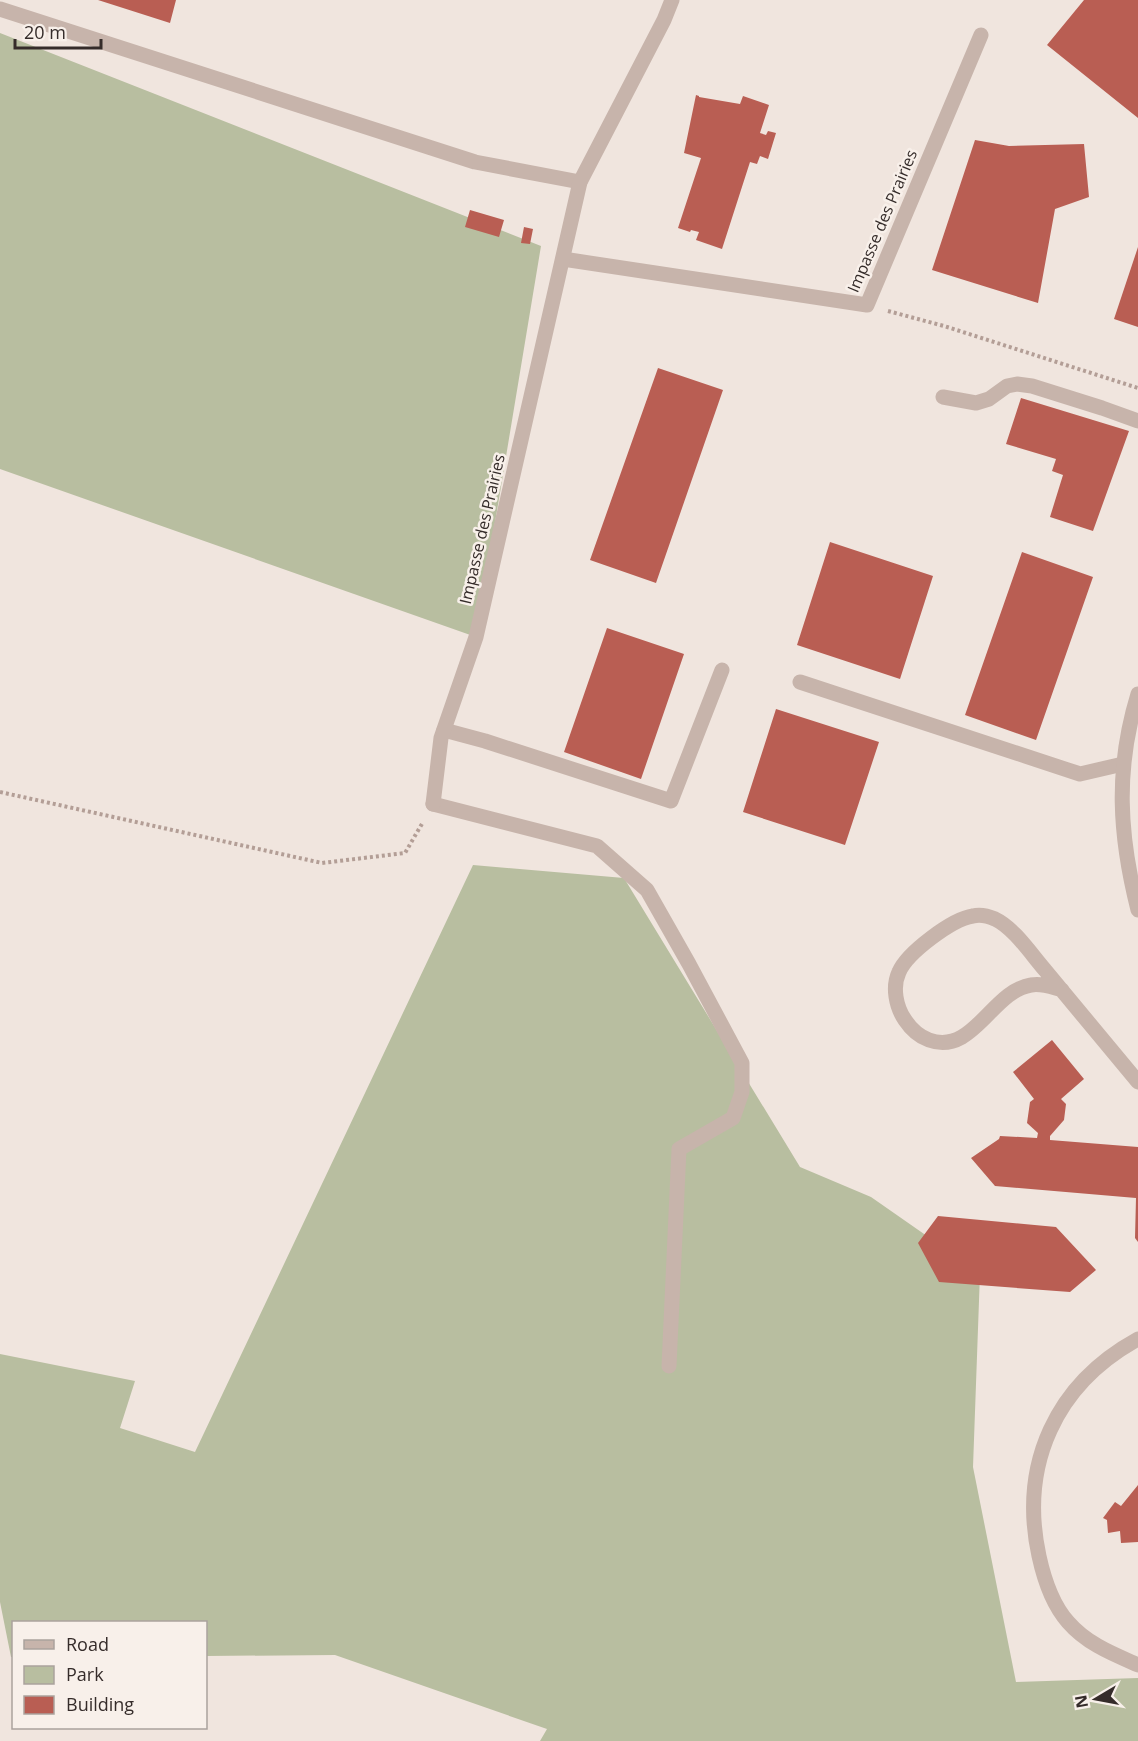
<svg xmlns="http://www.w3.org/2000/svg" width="1138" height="1741" font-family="'Open Sans',sans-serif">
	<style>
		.green { fill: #b8bea0 }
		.building { fill: #b95e53 }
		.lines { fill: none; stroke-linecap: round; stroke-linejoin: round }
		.path { stroke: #b39e96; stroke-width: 4; stroke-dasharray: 3 3; stroke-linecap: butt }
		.service { stroke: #c7b4ab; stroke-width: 15 }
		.minor { stroke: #c7b4ab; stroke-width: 15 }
		.labels { text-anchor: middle; stroke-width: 5; stroke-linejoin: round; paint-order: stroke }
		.street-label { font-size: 16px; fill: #352c2a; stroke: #f8f0ea }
	</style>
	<rect width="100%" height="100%" fill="#f0e5de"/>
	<path class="green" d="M 0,33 L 541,246 L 476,637 L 0,469 Z
		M 473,865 L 624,878 L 800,1167 L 871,1197 L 980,1273 L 973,1467 L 1016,1682 L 1138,1678 L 1138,1741 L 540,1741 L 547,1729 L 335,1655 L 206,1656 L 206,1622 L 14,1622 L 13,1657 L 11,1657 L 0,1602 L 0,1354 L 135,1381 L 120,1428 L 195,1452 Z"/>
	<path class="building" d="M 98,0 L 176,0 L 170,23 Z
		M 1084,0 L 1138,0 L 1138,118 L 1047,45 Z
		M 696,95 L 699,96 L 699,97 L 740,104 L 743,96 L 769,105 L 760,133 L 766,135 L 768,131 L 776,133 L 768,159 L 760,156 L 757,164 L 750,162 L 722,249 L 696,240 L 699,232 L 691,230 L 690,232 L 678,228 L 701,158 L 684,153 Z
		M 975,140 L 1009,146 L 1084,144 L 1089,197 L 1055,209 L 1038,303 L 932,270 Z
		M 470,210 L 504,220 L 499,237 L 465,227 Z
		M 524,227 L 533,229 L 530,244 L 521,243 Z
		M 1138,247 L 1138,327 L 1114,319 Z
		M 658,368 L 723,390 L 656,583 L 590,560 Z
		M 1021,398 L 1129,431 L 1093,531 L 1050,517 L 1063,475 L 1052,471 L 1056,459 L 1006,444 Z
		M 830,542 L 933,576 L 900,679 L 797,645 Z
		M 1022,552 L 1093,577 L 1036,740 L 965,715 Z
		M 607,628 L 684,654 L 641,779 L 564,752 Z
		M 776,709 L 879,742 L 845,845 L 743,812 Z
		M 1052,1040 L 1084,1079 L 1061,1099 L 1066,1104 L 1064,1120 L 1050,1136 L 1050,1140 L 1138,1147 L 1138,1242 L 1135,1238 L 1136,1198 L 995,1186 L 971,1158 L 999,1139 L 1000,1136 L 1037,1138 L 1038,1133 L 1027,1123 L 1030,1102 L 1034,1099 L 1013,1072 Z
		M 938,1216 L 1056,1227 L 1096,1270 L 1070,1292 L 939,1282 L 918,1243 Z
		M 1138,1485 L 1138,1542 L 1121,1543 L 1120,1531 L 1108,1533 L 1107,1520 L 1103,1518 L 1115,1502 L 1121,1506 Z"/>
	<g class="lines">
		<path class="path" d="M 888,311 L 944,326 L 1138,388
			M 0,792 L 322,863 L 405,853 L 423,822"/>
		<path class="service" d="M 0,9 L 475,162 L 580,182
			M 563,259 L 867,305 L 981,35
			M 943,397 L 976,403 L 989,399 L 1007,386 L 1017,384 L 1032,386 L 1102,408 L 1138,421
			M 800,682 L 1080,774 L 1123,764
			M 444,730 L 485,741 L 671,801 L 722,670
			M 433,804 L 597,846 L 647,890 L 689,964 L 742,1063 L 742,1092 L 733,1118 L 679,1149 L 669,1366
			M 1062,990 C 1051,987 1042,983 1031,985 C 992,991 973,1056 929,1040 C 918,1036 911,1029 905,1020 C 896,1007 892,987 899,972 C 907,953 952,919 973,916 C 980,914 988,916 995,919 C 1014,928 1031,954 1045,970 C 1076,1007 1107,1045 1138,1082
			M 1138,1339 C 1056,1384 1019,1464 1039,1556 C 1044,1579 1052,1604 1068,1622 C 1087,1644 1113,1654 1138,1665"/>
		<path class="minor" d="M 1138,694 C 1115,769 1119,835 1138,910
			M 433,804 L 441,738 L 476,637 L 580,182 L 664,20 L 672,0"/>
	</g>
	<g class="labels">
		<g class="street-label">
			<text transform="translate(882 221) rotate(-67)" y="6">Impasse des Prairies</text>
			<text transform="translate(482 529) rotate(-77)" y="6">Impasse des Prairies</text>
		</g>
	</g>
	<rect x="12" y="1621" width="195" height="108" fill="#f8f0ea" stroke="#aaa29d" stroke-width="1.5"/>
	<rect x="24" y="1640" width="30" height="9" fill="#c7b4ab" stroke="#aaa29d" stroke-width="1.5"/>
	<text x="66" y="1651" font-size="18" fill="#352c2a">Road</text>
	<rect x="24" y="1666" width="30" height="18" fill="#b8bea0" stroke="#aaa29d" stroke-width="1.5"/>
	<text x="66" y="1681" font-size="18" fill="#352c2a">Park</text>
	<rect x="24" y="1696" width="30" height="18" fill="#b95e53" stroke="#aaa29d" stroke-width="1.5"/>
	<text x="66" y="1711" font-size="18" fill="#352c2a">Building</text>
	<g transform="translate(1096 1699) rotate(260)" stroke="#f8f0ea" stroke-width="4.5" paint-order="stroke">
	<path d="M0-4.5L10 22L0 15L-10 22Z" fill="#352c2a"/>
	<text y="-9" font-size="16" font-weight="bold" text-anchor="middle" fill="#352c2a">N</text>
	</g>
	<path d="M15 39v9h86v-9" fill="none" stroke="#352c2a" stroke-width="3"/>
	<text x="24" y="39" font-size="18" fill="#352c2a" stroke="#f8f0ea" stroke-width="4.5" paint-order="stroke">20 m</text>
</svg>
